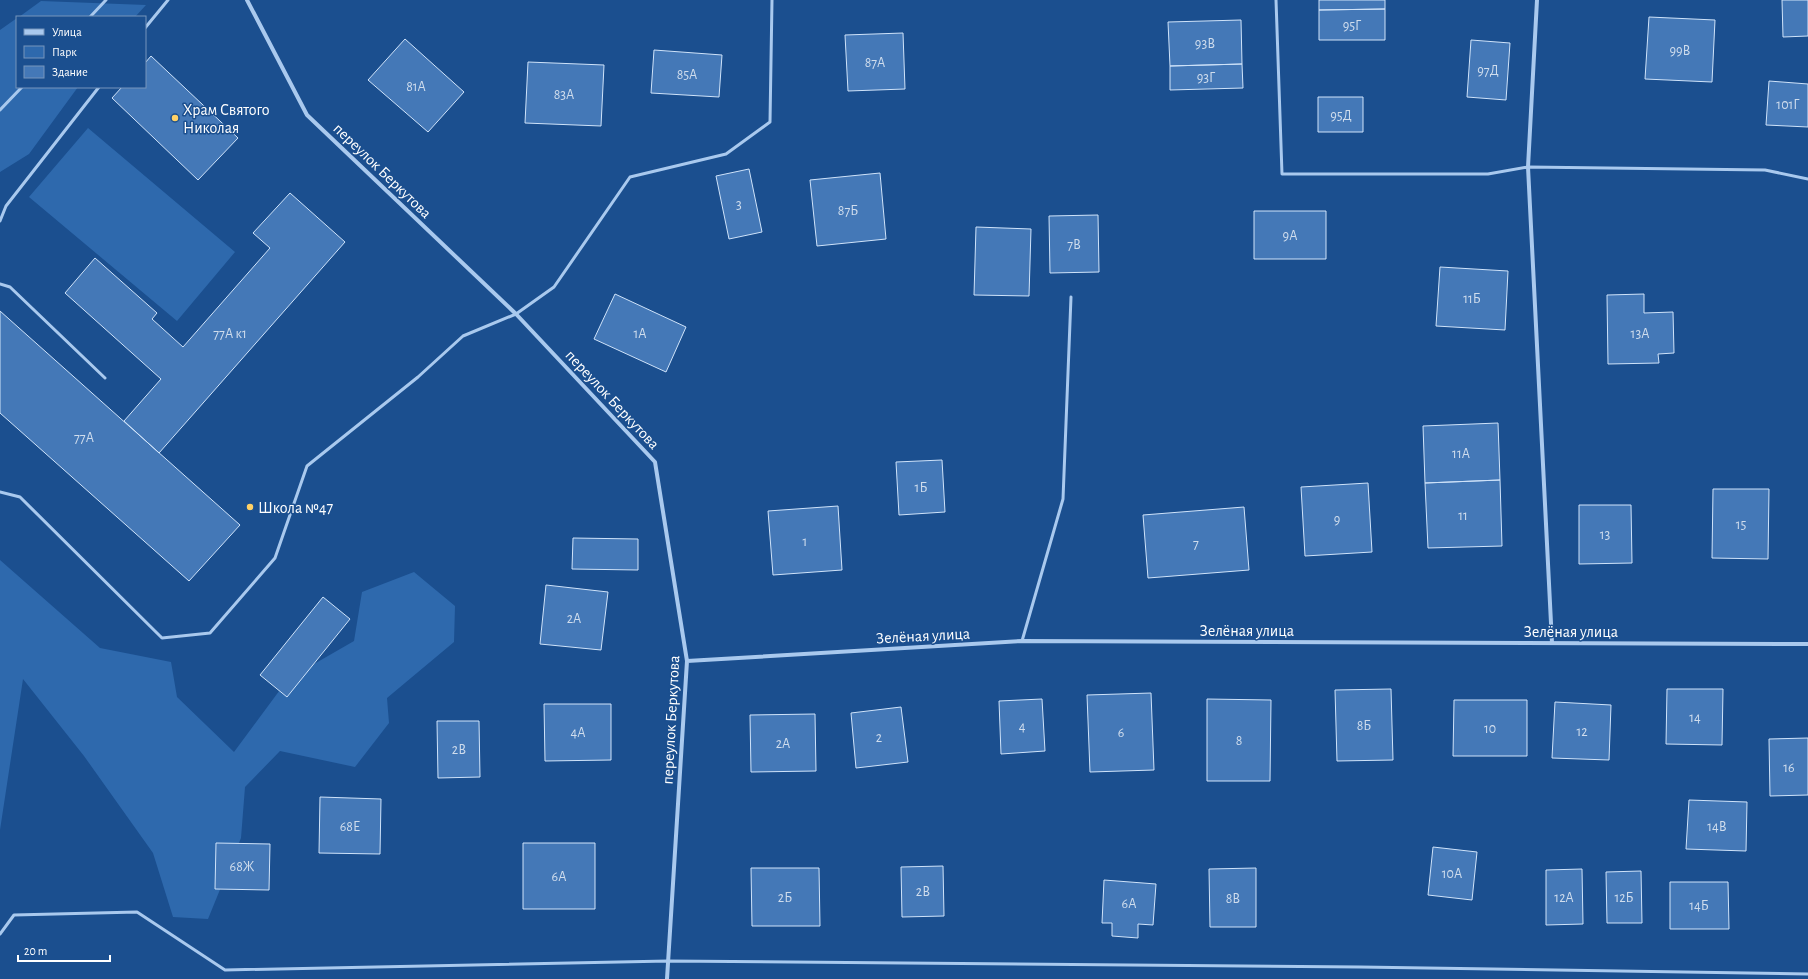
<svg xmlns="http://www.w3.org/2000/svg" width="1808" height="979" font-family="'Alegreya Sans',sans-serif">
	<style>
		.green { fill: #2e69ad }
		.building { fill: #4478b7; stroke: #cfe3fa }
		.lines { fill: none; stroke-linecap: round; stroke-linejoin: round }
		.lane { stroke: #a9c9ee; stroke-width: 3 }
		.street { stroke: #a9c9ee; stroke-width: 4 }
		.poi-dot { fill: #ffd166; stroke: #1b4f8f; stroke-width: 1.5 }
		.labels { text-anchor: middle; stroke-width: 3; stroke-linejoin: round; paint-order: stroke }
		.number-label { font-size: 14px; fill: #d0dded }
		.poi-label { font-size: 16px; fill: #fff; stroke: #1b4f8f; text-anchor: start }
		.street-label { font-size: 16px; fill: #fff; stroke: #1b4f8f }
	</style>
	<rect width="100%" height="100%" fill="#1b4f8f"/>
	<path class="green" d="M 41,1 L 146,5 L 135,17 L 19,17 Z
		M 17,18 L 17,87 L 78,87 L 29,154 L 0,172 L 0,30 Z
		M 88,128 L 235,252 L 177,321 L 29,197 Z
		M 0,560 L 100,648 L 171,662 L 177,697 L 234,752 L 288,679 L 354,641 L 362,592 L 414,572 L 455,606 L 454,642 L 387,698 L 389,723 L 355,767 L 280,751 L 245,787 L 241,838 L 208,919 L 173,917 L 153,853 L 84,756 L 23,679 L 0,830 Z"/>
	<path class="building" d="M 1319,0 L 1385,0 L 1385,9 L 1319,10 Z
		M 1782,0 L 1808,0 L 1808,36 L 1783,37 Z
		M 1385,9 L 1385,40 L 1319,40 L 1319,10 Z
		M 1649,17 L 1715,20 L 1712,82 L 1645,79 Z
		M 1241,20 L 1242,64 L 1170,66 L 1168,22 Z
		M 903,33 L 905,89 L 848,91 L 845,35 Z
		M 405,39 L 464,92 L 428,132 L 368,80 Z
		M 1471,40 L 1510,43 L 1506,100 L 1467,97 Z
		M 654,50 L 722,55 L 719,97 L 651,93 Z
		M 151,56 L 238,138 L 198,180 L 112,98 L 122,87 L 145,87 L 145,63 Z
		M 528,62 L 604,65 L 601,126 L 525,123 Z
		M 1242,64 L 1243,88 L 1170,90 L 1170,66 Z
		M 1769,81 L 1808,84 L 1808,127 L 1766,125 Z
		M 1318,97 L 1363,97 L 1363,132 L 1318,132 Z
		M 749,169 L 762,232 L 729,239 L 716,176 Z
		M 880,173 L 886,239 L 817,246 L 810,180 Z
		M 290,193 L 345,242 L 159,453 L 124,421 L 161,379 L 65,293 L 95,258 L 157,313 L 152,319 L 183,347 L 270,248 L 253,233 Z
		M 1254,211 L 1326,211 L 1326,259 L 1254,259 Z
		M 1098,215 L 1099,272 L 1050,273 L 1049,216 Z
		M 976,227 L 1031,229 L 1029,296 L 974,295 Z
		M 1440,267 L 1508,271 L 1505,330 L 1436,326 Z
		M 615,294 L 686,327 L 666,372 L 594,339 Z
		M 1644,294 L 1644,313 L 1673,312 L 1674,353 L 1658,354 L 1659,363 L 1608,364 L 1607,295 Z
		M 0,311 L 240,525 L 189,581 L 0,413 Z
		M 1498,423 L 1500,480 L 1425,483 L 1423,426 Z
		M 942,460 L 945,512 L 899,515 L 896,462 Z
		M 1500,480 L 1502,546 L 1428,548 L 1425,483 Z
		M 1368,483 L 1372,552 L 1305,556 L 1301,487 Z
		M 1713,489 L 1769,489 L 1768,559 L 1712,558 Z
		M 1579,505 L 1631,505 L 1632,563 L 1579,564 Z
		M 838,506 L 842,570 L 773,575 L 768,511 Z
		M 1244,507 L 1249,570 L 1148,578 L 1143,515 Z
		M 573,538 L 638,539 L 638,570 L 572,569 Z
		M 546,585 L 608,592 L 601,650 L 540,644 Z
		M 323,597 L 350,619 L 287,697 L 260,675 Z
		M 1391,689 L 1393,760 L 1337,761 L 1335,690 Z
		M 1667,689 L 1723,689 L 1722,745 L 1666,744 Z
		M 1151,693 L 1154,770 L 1090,772 L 1087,695 Z
		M 1042,699 L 1045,751 L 1001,754 L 999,701 Z
		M 1207,699 L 1271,700 L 1270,781 L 1207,781 Z
		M 1454,700 L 1527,700 L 1527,756 L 1453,756 Z
		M 1555,702 L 1611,705 L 1609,760 L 1552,758 Z
		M 544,704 L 611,704 L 611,760 L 545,761 Z
		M 901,707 L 908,762 L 856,768 L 851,713 Z
		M 815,714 L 816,771 L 751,772 L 750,715 Z
		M 437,721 L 479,721 L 480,777 L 438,778 Z
		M 1808,738 L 1808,795 L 1770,796 L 1769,739 Z
		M 320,797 L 381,799 L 380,854 L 319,853 Z
		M 1689,800 L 1747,802 L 1746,851 L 1686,849 Z
		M 216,843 L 270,844 L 269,890 L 215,889 Z
		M 523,843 L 595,843 L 595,909 L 523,909 Z
		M 1433,847 L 1477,852 L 1472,900 L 1428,895 Z
		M 943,866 L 944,916 L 902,917 L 901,867 Z
		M 751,868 L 819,868 L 820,926 L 752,926 Z
		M 1256,868 L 1256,927 L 1210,927 L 1209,869 Z
		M 1582,869 L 1583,924 L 1546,925 L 1546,870 Z
		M 1641,871 L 1642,923 L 1607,923 L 1606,872 Z
		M 1104,880 L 1156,884 L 1153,925 L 1138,924 L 1138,938 L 1112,936 L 1112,923 L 1102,923 Z
		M 1670,882 L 1728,882 L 1729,929 L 1670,929 Z"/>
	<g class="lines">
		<path class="lane" d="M 1276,0 L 1282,174 L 1488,174 L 1528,167 L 1765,170 L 1808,179
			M 90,17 L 106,0
			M 145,28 L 168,0
			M 0,110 L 22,87
			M 0,221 L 6,206 L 99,87
			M 0,284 L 10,287 L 105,378
			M 0,492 L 20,497 L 162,638 L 210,633 L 275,558 L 307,466 L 418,377 L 463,336 L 516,314 L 554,287 L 630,177 L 726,154 L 770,122 L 772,0
			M 1022,641 L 1063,499 L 1071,297
			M 0,934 L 14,915 L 137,912 L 225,970 L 668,961 L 1360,967 L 1808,974"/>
		<path class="street" d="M 247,0 L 307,115 L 516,314 L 655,462 L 687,661 L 667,979
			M 1537,0 L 1528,167 L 1552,643
			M 687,661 L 1022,641 L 1808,644"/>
	</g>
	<g class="poi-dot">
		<circle cx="175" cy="118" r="4"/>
		<circle cx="250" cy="507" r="4"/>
	</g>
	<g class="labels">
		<g class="number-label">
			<text x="1352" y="30">95Г</text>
			<text x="1205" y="48">93В</text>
			<text x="1680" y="55">99В</text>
			<text x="875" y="67">87А</text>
			<text x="1488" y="75">97Д</text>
			<text x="687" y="79">85А</text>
			<text x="1206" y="82">93Г</text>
			<text x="416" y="91">81А</text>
			<text x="564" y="99">83А</text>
			<text x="1788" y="109">101Г</text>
			<text x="1341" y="120">95Д</text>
			<text x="739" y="209">3</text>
			<text x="848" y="215">87Б</text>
			<text x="1290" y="240">9А</text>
			<text x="1074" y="249">7В</text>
			<text x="1472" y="303">11Б</text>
			<text x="230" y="338">77А к1</text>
			<text x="640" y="338">1А</text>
			<text x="1640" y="338">13А</text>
			<text x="84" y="442">77А</text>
			<text x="1461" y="458">11А</text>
			<text x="921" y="492">1Б</text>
			<text x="1463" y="520">11</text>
			<text x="1337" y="524">9</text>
			<text x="1741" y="529">15</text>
			<text x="1605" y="539">13</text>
			<text x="805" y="546">1</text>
			<text x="1196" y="548">7</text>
			<text x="574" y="623">2А</text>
			<text x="1695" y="722">14</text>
			<text x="1364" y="730">8Б</text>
			<text x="1022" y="731">4</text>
			<text x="1490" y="733">10</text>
			<text x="1582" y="736">12</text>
			<text x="578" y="737">4А</text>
			<text x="1121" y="737">6</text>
			<text x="879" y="742">2</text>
			<text x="1239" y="745">8</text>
			<text x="783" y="748">2А</text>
			<text x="459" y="754">2В</text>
			<text x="1789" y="772">16</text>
			<text x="350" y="831">68Е</text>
			<text x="1717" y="831">14В</text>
			<text x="242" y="871">68Ж</text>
			<text x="1452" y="878">10А</text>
			<text x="559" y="881">6А</text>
			<text x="923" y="896">2В</text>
			<text x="785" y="902">2Б</text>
			<text x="1564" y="902">12A</text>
			<text x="1624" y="902">12Б</text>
			<text x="1233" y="903">8В</text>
			<text x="1129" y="908">6А</text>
			<text x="1699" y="910">14Б</text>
		</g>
		<g class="poi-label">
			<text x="183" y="115">Храм Святого<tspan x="183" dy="18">Николая</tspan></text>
			<text x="258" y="513">Школа №47</text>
		</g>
		<g class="street-label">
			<text transform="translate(383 170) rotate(44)" y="6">переулок Беркутова</text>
			<text transform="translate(613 399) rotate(47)" y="6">переулок Беркутова</text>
			<text x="1247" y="636">Зелёная улица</text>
			<text x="1571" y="637">Зелёная улица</text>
			<text transform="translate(923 635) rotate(-3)" y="6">Зелёная улица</text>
			<text transform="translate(670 720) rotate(-87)" y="6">переулок Беркутова</text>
		</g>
	</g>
	<rect x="16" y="16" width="130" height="72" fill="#1b4f8f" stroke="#7695bc"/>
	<rect x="24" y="29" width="20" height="6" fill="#a9c9ee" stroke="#7695bc"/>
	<text x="52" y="36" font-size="12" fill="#ffffff">Улица</text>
	<rect x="24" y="46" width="20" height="12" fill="#2e69ad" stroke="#7695bc"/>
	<text x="52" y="56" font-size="12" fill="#ffffff">Парк</text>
	<rect x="24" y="66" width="20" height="12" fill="#4478b7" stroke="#7695bc"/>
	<text x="52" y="76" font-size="12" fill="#ffffff">Здание</text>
	<path d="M18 955v6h92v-6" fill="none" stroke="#ffffff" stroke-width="2"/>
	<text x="24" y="955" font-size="12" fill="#ffffff" stroke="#1b4f8f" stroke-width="3" paint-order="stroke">20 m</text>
</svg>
